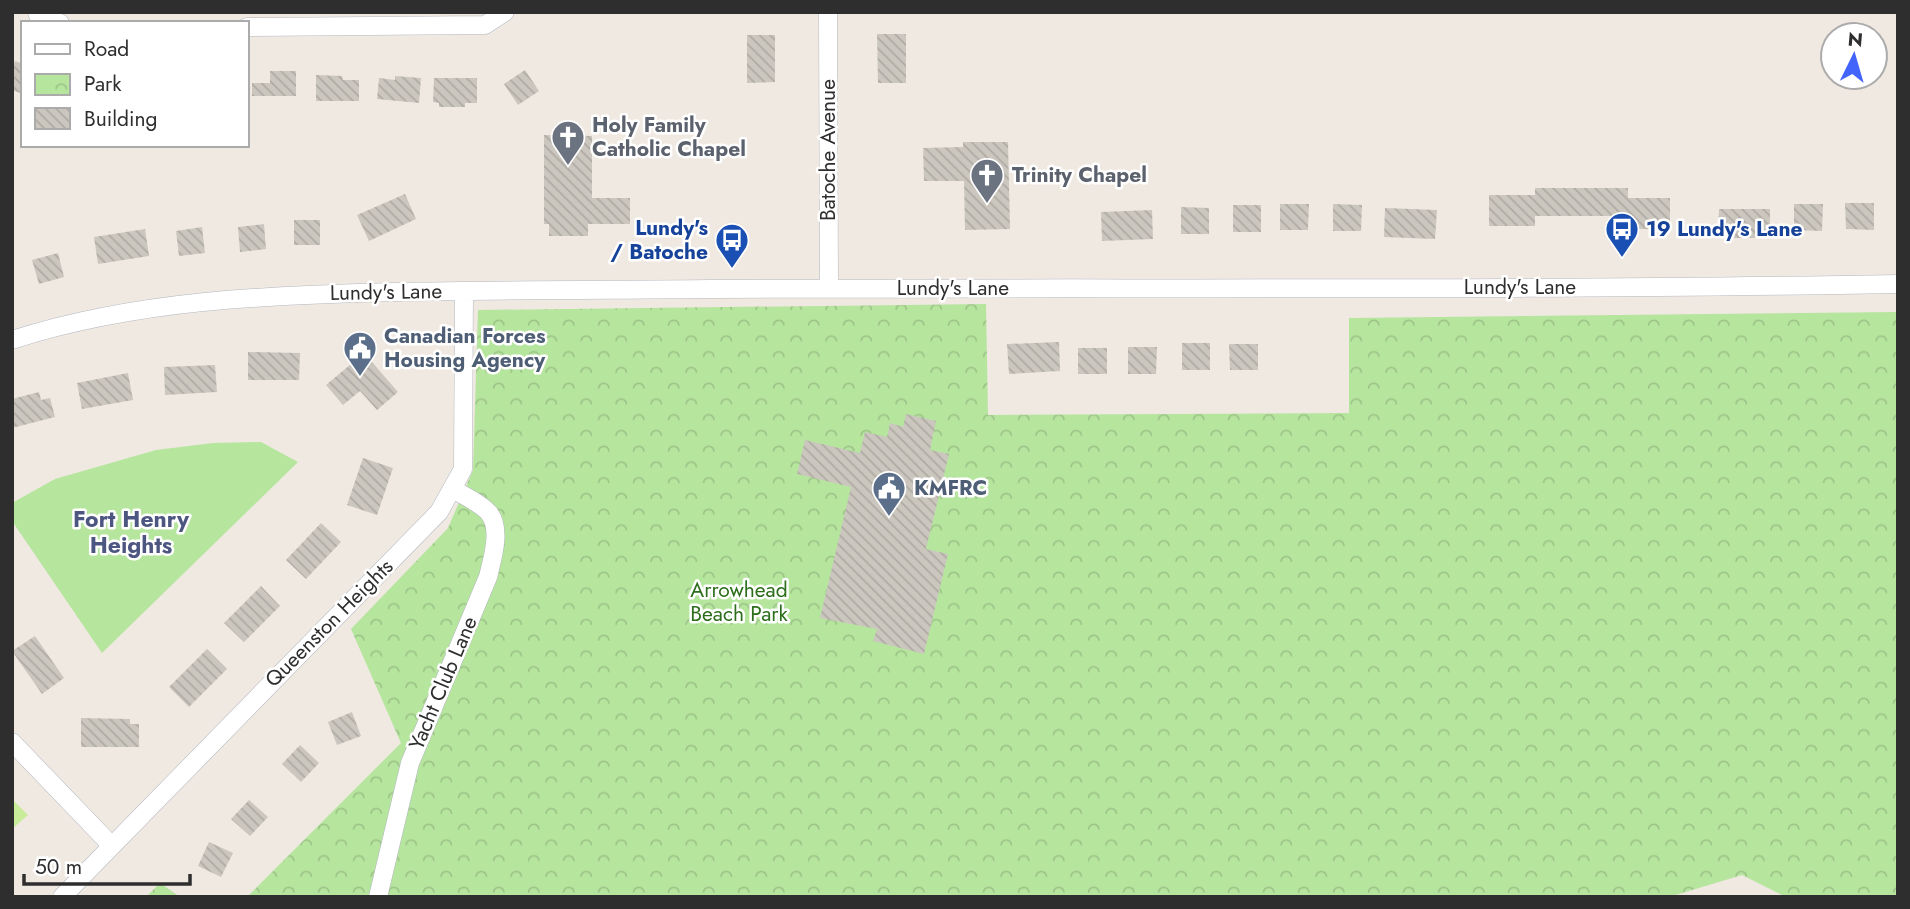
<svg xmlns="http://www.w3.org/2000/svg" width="1910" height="909" font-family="Jost,sans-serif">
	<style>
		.grass { fill: #b6e59e }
		.park { fill: url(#park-crowns) }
		.pitch { fill: #c9ec9a }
		.building { fill: url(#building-back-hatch) }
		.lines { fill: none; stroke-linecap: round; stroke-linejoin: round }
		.minor-casing { stroke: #b4b7c1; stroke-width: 19 }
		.minor { stroke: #fff; stroke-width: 18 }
		.labels { text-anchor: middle; stroke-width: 5; stroke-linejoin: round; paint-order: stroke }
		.worship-label { font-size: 21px; font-weight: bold; fill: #5b616d; stroke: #fff; text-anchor: start }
		.street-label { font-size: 21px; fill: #2e2e2e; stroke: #fff }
		.transit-label { font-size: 21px; font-weight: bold; fill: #164399; stroke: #fff; text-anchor: end }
		.service-label { font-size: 21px; font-weight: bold; fill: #4e5e75; stroke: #fff; text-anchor: start }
		.park-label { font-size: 21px; fill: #2c6e1b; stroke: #fff }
		.neighbourhood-label { font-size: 23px; font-weight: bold; fill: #4d5680; stroke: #fff }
	</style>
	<defs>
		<pattern id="park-crowns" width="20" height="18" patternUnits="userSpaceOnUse" patternTransform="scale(1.75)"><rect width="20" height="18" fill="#b6e59e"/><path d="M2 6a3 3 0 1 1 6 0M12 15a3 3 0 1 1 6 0" fill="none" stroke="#9dc588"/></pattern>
		<pattern id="building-back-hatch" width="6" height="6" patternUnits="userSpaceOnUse" patternTransform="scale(1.75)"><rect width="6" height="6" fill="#cbc7bf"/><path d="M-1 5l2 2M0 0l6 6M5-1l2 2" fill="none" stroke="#afaba4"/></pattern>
	</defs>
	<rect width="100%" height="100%" fill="#efe9e1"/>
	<path class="grass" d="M 261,442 L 298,462 L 102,653 L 12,521 L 12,503 L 55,479 L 156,450 L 213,443 Z"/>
	<path class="park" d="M 986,304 L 988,415 L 1349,413 L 1349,318 L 1898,312 L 1898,897 L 1786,897 L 1742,875 L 1669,897 L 247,897 L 401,743 L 351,629 L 448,528 L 473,470 L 478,310 Z
		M 160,883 L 180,897 L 146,897 Z"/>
	<path class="pitch" d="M 12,799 L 28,815 L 12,829 Z"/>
	<path class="building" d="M 877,34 L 906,34 L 906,83 L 878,83 Z
		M 747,35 L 775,35 L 775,82 L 747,83 Z
		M 15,61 L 23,64 L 23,94 L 12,90 L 12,68 Z
		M 525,70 L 539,91 L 518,105 L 504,84 Z
		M 270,71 L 296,71 L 296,96 L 252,96 L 252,83 L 270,83 Z
		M 316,75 L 342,76 L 343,80 L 359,80 L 359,101 L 316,101 Z
		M 395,76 L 421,78 L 419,103 L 377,99 L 379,78 L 395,80 Z
		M 434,78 L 477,78 L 477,103 L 465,103 L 465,107 L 439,107 L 439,103 L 433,102 Z
		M 544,135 L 592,136 L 592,198 L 630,198 L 630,224 L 588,224 L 588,236 L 549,236 L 549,224 L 544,224 Z
		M 963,142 L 1008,142 L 1010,229 L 965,230 L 964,181 L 924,181 L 923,148 L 963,147 Z
		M 1535,188 L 1628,188 L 1628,198 L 1670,198 L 1670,229 L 1628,229 L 1628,216 L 1535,216 L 1535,226 L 1489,226 L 1489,195 L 1535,195 Z
		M 405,194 L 416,219 L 369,241 L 357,215 Z
		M 1845,203 L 1874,203 L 1874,230 L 1846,229 Z
		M 1280,204 L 1309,204 L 1308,230 L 1280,230 Z
		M 1333,204 L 1362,205 L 1361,231 L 1333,231 Z
		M 1794,204 L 1823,204 L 1822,231 L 1794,230 Z
		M 1233,205 L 1261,205 L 1261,232 L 1233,232 Z
		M 1181,207 L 1209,208 L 1209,234 L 1181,234 Z
		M 1385,208 L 1437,210 L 1435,239 L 1384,237 Z
		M 1719,209 L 1770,209 L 1770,238 L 1718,238 Z
		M 1152,210 L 1153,239 L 1102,241 L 1101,212 Z
		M 294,220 L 320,220 L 320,245 L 294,245 Z
		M 264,224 L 266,249 L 240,252 L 238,227 Z
		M 202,227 L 205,253 L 179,256 L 176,231 Z
		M 145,229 L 149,256 L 98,264 L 94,237 Z
		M 58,253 L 64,277 L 39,284 L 32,260 Z
		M 1059,342 L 1060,371 L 1009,374 L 1007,344 Z
		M 1182,343 L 1210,343 L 1210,370 L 1182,370 Z
		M 1229,344 L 1258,344 L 1258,370 L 1230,370 Z
		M 1128,347 L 1157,347 L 1156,374 L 1128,374 Z
		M 1078,348 L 1107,348 L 1107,374 L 1078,374 Z
		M 248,352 L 300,353 L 299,380 L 248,380 Z
		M 364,353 L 398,392 L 377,410 L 360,391 L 343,405 L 326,385 Z
		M 215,365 L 217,392 L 165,395 L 164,367 Z
		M 128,373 L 133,400 L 82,409 L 77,383 Z
		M 39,392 L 41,400 L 50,398 L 55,417 L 12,428 L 12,399 Z
		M 906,414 L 936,421 L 930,450 L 949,454 L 926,549 L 948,554 L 924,654 L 873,641 L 877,629 L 820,618 L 851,487 L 797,474 L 805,440 L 860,453 L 865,432 L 887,437 L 890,423 L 903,427 Z
		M 363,458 L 393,468 L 377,515 L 347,505 Z
		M 321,523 L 341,542 L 306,579 L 286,560 Z
		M 261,586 L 280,606 L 244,642 L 224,623 Z
		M 35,636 L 64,678 L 42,694 L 12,651 Z
		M 207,649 L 227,669 L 189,707 L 169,687 Z
		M 352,712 L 361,736 L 337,745 L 328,722 Z
		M 81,718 L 130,719 L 130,724 L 139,724 L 139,747 L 81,747 Z
		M 300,745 L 319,763 L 301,782 L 282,764 Z
		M 249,800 L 268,817 L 250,836 L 231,819 Z
		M 209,842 L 233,853 L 221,877 L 198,866 Z"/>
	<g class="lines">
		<defs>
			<path id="minor" d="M 37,12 L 38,15 L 60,23
				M 828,12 L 829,288
				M 247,27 L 485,25 L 505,12
				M 12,340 C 135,300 269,295 397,292 C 502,290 606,290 711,289 C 1106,287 1502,291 1898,284
				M 12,742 L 111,845
				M 62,897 L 439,512 L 463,469 L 464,291
				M 378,897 L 410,763 L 488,577 C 492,560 502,529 489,513 C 481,503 463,496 452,488"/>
		</defs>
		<use href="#minor" class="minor-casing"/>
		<use href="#minor" class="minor"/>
	</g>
	<defs>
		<symbol id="church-pin" viewBox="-11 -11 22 30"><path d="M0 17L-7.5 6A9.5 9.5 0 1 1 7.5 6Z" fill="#6b7280" stroke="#fff"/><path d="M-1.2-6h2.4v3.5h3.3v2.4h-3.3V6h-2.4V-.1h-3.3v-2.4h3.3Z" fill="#fff"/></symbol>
		<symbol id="bus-pin" viewBox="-11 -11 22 30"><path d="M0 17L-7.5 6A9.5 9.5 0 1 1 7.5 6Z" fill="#1a4fb4" stroke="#fff"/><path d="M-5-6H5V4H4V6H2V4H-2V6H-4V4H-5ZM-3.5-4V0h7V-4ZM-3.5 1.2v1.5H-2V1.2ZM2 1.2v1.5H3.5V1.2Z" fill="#fff"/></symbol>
		<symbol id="civic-pin" viewBox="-11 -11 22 30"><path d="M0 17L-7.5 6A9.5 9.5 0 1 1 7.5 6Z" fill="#5c6f8a" stroke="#fff"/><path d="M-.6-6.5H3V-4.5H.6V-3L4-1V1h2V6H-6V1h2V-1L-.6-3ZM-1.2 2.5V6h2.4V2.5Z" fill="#fff"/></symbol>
	</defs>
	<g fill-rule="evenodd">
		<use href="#church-pin" x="549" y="118" width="38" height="52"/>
		<use href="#church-pin" x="968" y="156" width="38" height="52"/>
		<use href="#bus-pin" x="1603" y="210" width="38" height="52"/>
		<use href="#bus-pin" x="713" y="221" width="38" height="52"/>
		<use href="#civic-pin" x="341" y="329" width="38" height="52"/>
		<use href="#civic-pin" x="870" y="469" width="38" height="52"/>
	</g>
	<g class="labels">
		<g class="worship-label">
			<text x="592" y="132">Holy Family<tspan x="592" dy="24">Catholic Chapel</tspan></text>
			<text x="1012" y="182">Trinity Chapel</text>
		</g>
		<g class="street-label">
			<text transform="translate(828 150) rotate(-90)" y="7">Batoche Avenue</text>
			<text x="1520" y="294">Lundy's Lane</text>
			<text x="953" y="295">Lundy's Lane</text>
			<text transform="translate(386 292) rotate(-1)" y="7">Lundy's Lane</text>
			<text transform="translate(329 623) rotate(-45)" y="7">Queenston Heights</text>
			<text transform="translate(443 683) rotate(-67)" y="7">Yacht Club Lane</text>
		</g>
		<g class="transit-label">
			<text x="708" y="235">Lundy's<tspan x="708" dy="24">/ Batoche</tspan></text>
			<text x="1646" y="236" text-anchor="start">19 Lundy's Lane</text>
		</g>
		<g class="service-label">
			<text x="384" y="343">Canadian Forces<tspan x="384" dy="24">Housing Agency</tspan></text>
			<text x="914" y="495">KMFRC</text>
		</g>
		<g class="park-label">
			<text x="739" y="597">Arrowhead<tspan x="739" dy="24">Beach Park</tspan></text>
		</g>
		<g class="neighbourhood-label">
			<text x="131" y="527">Fort Henry<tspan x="131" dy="26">Heights</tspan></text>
		</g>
	</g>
	<rect width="1910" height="909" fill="none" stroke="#2e2e2e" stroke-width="28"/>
	<rect x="21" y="21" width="228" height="126" fill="#ffffff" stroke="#ababab" stroke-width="2"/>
	<rect x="35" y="44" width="35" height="10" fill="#ffffff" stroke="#ababab" stroke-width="2"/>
	<text x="84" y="56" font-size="21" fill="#2e2e2e">Road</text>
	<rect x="35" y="74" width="35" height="21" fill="url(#park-crowns)" stroke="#ababab" stroke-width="2"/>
	<text x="84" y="91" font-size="21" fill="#2e2e2e">Park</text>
	<rect x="35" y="108" width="35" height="21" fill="url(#building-back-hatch)" stroke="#ababab" stroke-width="2"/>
	<text x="84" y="126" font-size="21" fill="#2e2e2e">Building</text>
	<g transform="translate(1854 56) rotate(5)"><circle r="33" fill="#ffffff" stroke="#ababab" stroke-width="2"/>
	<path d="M0-5L12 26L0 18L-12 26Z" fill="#4264fb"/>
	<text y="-10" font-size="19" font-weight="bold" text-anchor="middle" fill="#2e2e2e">N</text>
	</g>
	<path d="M24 874v10h166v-10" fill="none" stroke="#2e2e2e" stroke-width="3.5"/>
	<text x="35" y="874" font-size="21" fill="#2e2e2e" stroke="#ffffff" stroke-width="5" paint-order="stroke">50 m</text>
</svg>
